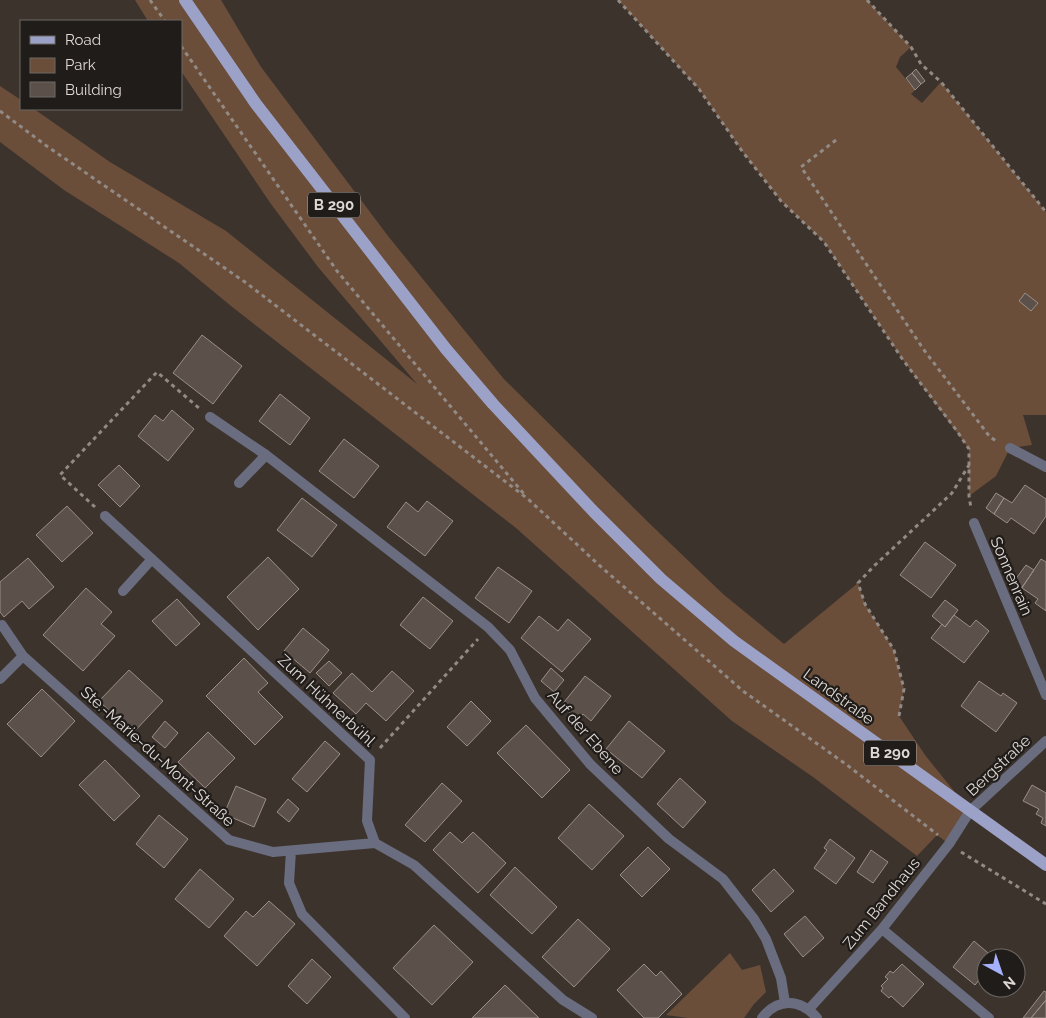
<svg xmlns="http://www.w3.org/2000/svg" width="1046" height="1018" font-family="Raleway,sans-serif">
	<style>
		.green { fill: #6b4e3a }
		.building { fill: #5b514a; stroke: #9a8f88 }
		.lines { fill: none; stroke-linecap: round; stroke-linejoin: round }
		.path { stroke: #928a85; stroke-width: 3; stroke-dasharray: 4 4; stroke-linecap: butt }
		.street { stroke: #696d7f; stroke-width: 10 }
		.primary { stroke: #9ca2c7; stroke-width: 12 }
		.labels { text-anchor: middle; stroke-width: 4.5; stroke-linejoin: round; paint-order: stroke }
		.shield { fill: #201c19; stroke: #a6a09d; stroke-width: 1 }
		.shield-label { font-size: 15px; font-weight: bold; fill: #dfd9d5 }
		.street-label { font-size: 16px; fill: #dfd9d5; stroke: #201c19 }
	</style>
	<rect width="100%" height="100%" fill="#3d332d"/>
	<path class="green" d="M 135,0 L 221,0 L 261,67 L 388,236 L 503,378 L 649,523 L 723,594 L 784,644 L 858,583 L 865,604 L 894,650 L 904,689 L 899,716 L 925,755 L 970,811 L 949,844 L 937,835 L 917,856 L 813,777 L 732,721 L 516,528 L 231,306 L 179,263 L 64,190 L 0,142 L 0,86 L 21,100 L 21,109 L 34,109 L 110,162 L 226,231 L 417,384 L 318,267 L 271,204 L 181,71 L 181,21 L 148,21 Z
		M 618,0 L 867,0 L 911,47 L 900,57 L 896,67 L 915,90 L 911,94 L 922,103 L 941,82 L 1046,212 L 1046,415 L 1023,415 L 1032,445 L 1010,448 L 996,476 L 969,496 L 969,449 L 903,360 L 824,242 L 781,201 L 742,151 L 699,89 Z
		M 730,953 L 742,970 L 760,965 L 766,992 L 754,1004 L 744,1018 L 688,1018 L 666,1015 Z"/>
	<path class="building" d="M 916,69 L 925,81 L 921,84 L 912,73 Z
		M 912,73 L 921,84 L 915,90 L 906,78 Z
		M 1025,293 L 1038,303 L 1031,311 L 1019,301 Z
		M 202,335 L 242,366 L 213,404 L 173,373 Z
		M 280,394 L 310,418 L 290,445 L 259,421 Z
		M 172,410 L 194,429 L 168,461 L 138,436 L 155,415 L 163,421 Z
		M 344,439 L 379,466 L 354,498 L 319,471 Z
		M 119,465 L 140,486 L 120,507 L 98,485 Z
		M 1025,485 L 1046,499 L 1046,516 L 1034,534 L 1011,518 L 1007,523 L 994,514 L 1004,498 L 1012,503 Z
		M 996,493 L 1004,498 L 994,514 L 986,508 Z
		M 302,498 L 337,525 L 312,557 L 277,530 Z
		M 427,501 L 453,521 L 425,556 L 387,527 L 406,502 L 418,512 Z
		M 67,506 L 93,533 L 62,562 L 36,535 Z
		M 925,542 L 956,565 L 931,598 L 900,575 Z
		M 268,557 L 299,589 L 258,630 L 227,597 Z
		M 28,558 L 54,587 L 29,609 L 22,601 L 4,617 L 0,612 L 0,582 Z
		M 1041,559 L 1046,562 L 1046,611 L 1035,603 L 1038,599 L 1022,588 Z
		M 1026,565 L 1034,570 L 1020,590 L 1012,584 Z
		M 498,567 L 532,591 L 509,623 L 475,598 Z
		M 86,588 L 112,612 L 101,624 L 115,636 L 83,671 L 43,635 Z
		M 423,597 L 453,621 L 430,649 L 400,625 Z
		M 177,599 L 200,624 L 176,646 L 152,621 Z
		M 945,600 L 958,610 L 945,627 L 932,616 Z
		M 954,615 L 970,627 L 976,620 L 989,631 L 964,663 L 931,638 L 942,624 L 945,627 Z
		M 539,616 L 558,631 L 568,619 L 591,639 L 562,672 L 521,638 Z
		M 303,628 L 329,650 L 310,673 L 284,651 Z
		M 244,658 L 268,683 L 258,692 L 283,717 L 255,745 L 206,696 Z
		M 329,661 L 342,673 L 329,686 L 316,673 Z
		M 551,668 L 564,680 L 554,692 L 541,681 Z
		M 129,670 L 163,701 L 133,733 L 99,701 Z
		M 392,671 L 414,691 L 386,721 L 366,703 L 356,714 L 333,693 L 352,673 L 372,692 Z
		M 585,676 L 611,696 L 591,721 L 583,714 L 579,720 L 561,706 Z
		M 979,681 L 1001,696 L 1003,693 L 1017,703 L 996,732 L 961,706 Z
		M 42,689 L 75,721 L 41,757 L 7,724 Z
		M 471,701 L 491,721 L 467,746 L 447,727 Z
		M 165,721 L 178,733 L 165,748 L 152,737 Z
		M 629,721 L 665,751 L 642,778 L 606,749 Z
		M 526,725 L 570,770 L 542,798 L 497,753 Z
		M 208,732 L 235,758 L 205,788 L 178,762 Z
		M 325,741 L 340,754 L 307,792 L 292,779 Z
		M 105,760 L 140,796 L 114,821 L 79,785 Z
		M 680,778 L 706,802 L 683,828 L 657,804 Z
		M 442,783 L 462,801 L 425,842 L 405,825 Z
		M 1032,785 L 1046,793 L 1046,826 L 1041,823 L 1043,818 L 1036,814 L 1039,809 L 1023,801 Z
		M 236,786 L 266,799 L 254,827 L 224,814 Z
		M 288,799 L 299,809 L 289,822 L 277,812 Z
		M 589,804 L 624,836 L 592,870 L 558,838 Z
		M 159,815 L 188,839 L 164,868 L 136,844 Z
		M 450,832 L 462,843 L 473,832 L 506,863 L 478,893 L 433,850 Z
		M 830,839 L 855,858 L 836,884 L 814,868 L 827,850 L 824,848 Z
		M 648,847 L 670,869 L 642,897 L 620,875 Z
		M 871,850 L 888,862 L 873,883 L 857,872 Z
		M 515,867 L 557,907 L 532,934 L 490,895 Z
		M 200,869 L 234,899 L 209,928 L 175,899 Z
		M 774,869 L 794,891 L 771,912 L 752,890 Z
		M 269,901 L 295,924 L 257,966 L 224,936 L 246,911 L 253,917 Z
		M 805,916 L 824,938 L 803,957 L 784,934 Z
		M 578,919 L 610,949 L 574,987 L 542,957 Z
		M 434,925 L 473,962 L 432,1005 L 393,968 Z
		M 974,941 L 994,958 L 986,958 L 986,971 L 975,985 L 953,967 Z
		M 312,959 L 331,977 L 307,1004 L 288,986 Z
		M 644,964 L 656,976 L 661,971 L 682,994 L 658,1018 L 644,1018 L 617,990 Z
		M 902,964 L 924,984 L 903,1007 L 891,996 L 889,998 L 881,991 L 883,988 L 881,986 L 888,979 L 885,977 L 890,971 L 893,973 Z
		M 505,985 L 539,1018 L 472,1018 Z
		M 1044,991 L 1046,992 L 1046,1000 L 1031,1018 L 1023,1018 Z
		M 1046,1000 L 1046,1018 L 1031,1018 Z"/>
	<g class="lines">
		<path class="path" d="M 150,0 L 165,21
			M 618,0 L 699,89 L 742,151 L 781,201 L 824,242 L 903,360 L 957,431 L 969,449 L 969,496 L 971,508
			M 867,0 L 911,47 L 921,64 L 941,82 L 1046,212
			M 181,46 L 337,271 L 524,494
			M 0,111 L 48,147 L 245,282 L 528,499 L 599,565 L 743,691 L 847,765 L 938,835
			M 836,140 L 801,167 L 924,350 L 990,437 L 998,442
			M 95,507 L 60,475 L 157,372 L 200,409
			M 899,716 L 904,689 L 894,650 L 865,604 L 858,583 L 874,566 L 952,493 L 969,465
			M 380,748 L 478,639
			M 961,852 L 1046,904"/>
		<path class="street" d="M 210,417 L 266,455
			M 1010,448 L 1046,467
			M 239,483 L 266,455 L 488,627 L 510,650 L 535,698 L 590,764 L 669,839 L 723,879 L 754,919 L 766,939 L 781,978 L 785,1003
			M 105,516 L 370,760 L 367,821 L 375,843 L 414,865 L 563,1000 L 592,1018
			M 974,523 L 1046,695
			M 123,591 L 152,559
			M 2,625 L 23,656 L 229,840 L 273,852 L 375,843
			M 0,679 L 23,656
			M 291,851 L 289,883 L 302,914 L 405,1018
			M 882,929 L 989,1018
			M 809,1009 L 882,929 L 949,844 L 970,811 L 1046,741
			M 762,1018 C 778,997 801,999 817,1018"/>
		<path class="primary" d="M 185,0 L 256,104 L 446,349 L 493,404 L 594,512 L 661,579 L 734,641 L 1046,865"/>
	</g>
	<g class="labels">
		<g class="shield">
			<rect x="308" y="192.5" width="52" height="25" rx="4"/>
			<rect x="864" y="740.5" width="52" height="25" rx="4"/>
		</g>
		<g class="shield-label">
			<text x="334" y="210">B 290</text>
			<text x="890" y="758">B 290</text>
		</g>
		<g class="street-label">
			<text transform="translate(1012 576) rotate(67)" y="6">Sonnenrain</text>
			<text transform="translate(839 696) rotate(36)" y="6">Landstraße</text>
			<text transform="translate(327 700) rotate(43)" y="6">Zum Hühnerbühl</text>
			<text transform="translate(586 732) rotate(49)" y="6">Auf der Ebene</text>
			<text transform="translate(158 756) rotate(42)" y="6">Ste.-Marie-du-Mont-Straße</text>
			<text transform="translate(998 765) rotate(-43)" y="6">Bergstraße</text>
			<text transform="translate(881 903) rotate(-51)" y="6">Zum Bandhaus</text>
		</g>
	</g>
	<rect x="20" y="20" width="162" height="90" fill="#201c19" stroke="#6c6864"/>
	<rect x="30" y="36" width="25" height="8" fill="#9ca2c7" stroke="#6c6864"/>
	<text x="65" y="45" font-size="15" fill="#dfd9d5">Road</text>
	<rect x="30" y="58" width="25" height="15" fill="#6b4e3a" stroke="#6c6864"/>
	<text x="65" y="70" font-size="15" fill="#dfd9d5">Park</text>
	<rect x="30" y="82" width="25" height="15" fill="#5b514a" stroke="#6c6864"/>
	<text x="65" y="95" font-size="15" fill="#dfd9d5">Building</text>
	<g transform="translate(1001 973) rotate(140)"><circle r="24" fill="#201c19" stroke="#6c6864"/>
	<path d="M0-4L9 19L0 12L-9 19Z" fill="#a6b1fc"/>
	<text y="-8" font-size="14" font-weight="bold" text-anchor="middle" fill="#dfd9d5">N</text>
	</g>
</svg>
